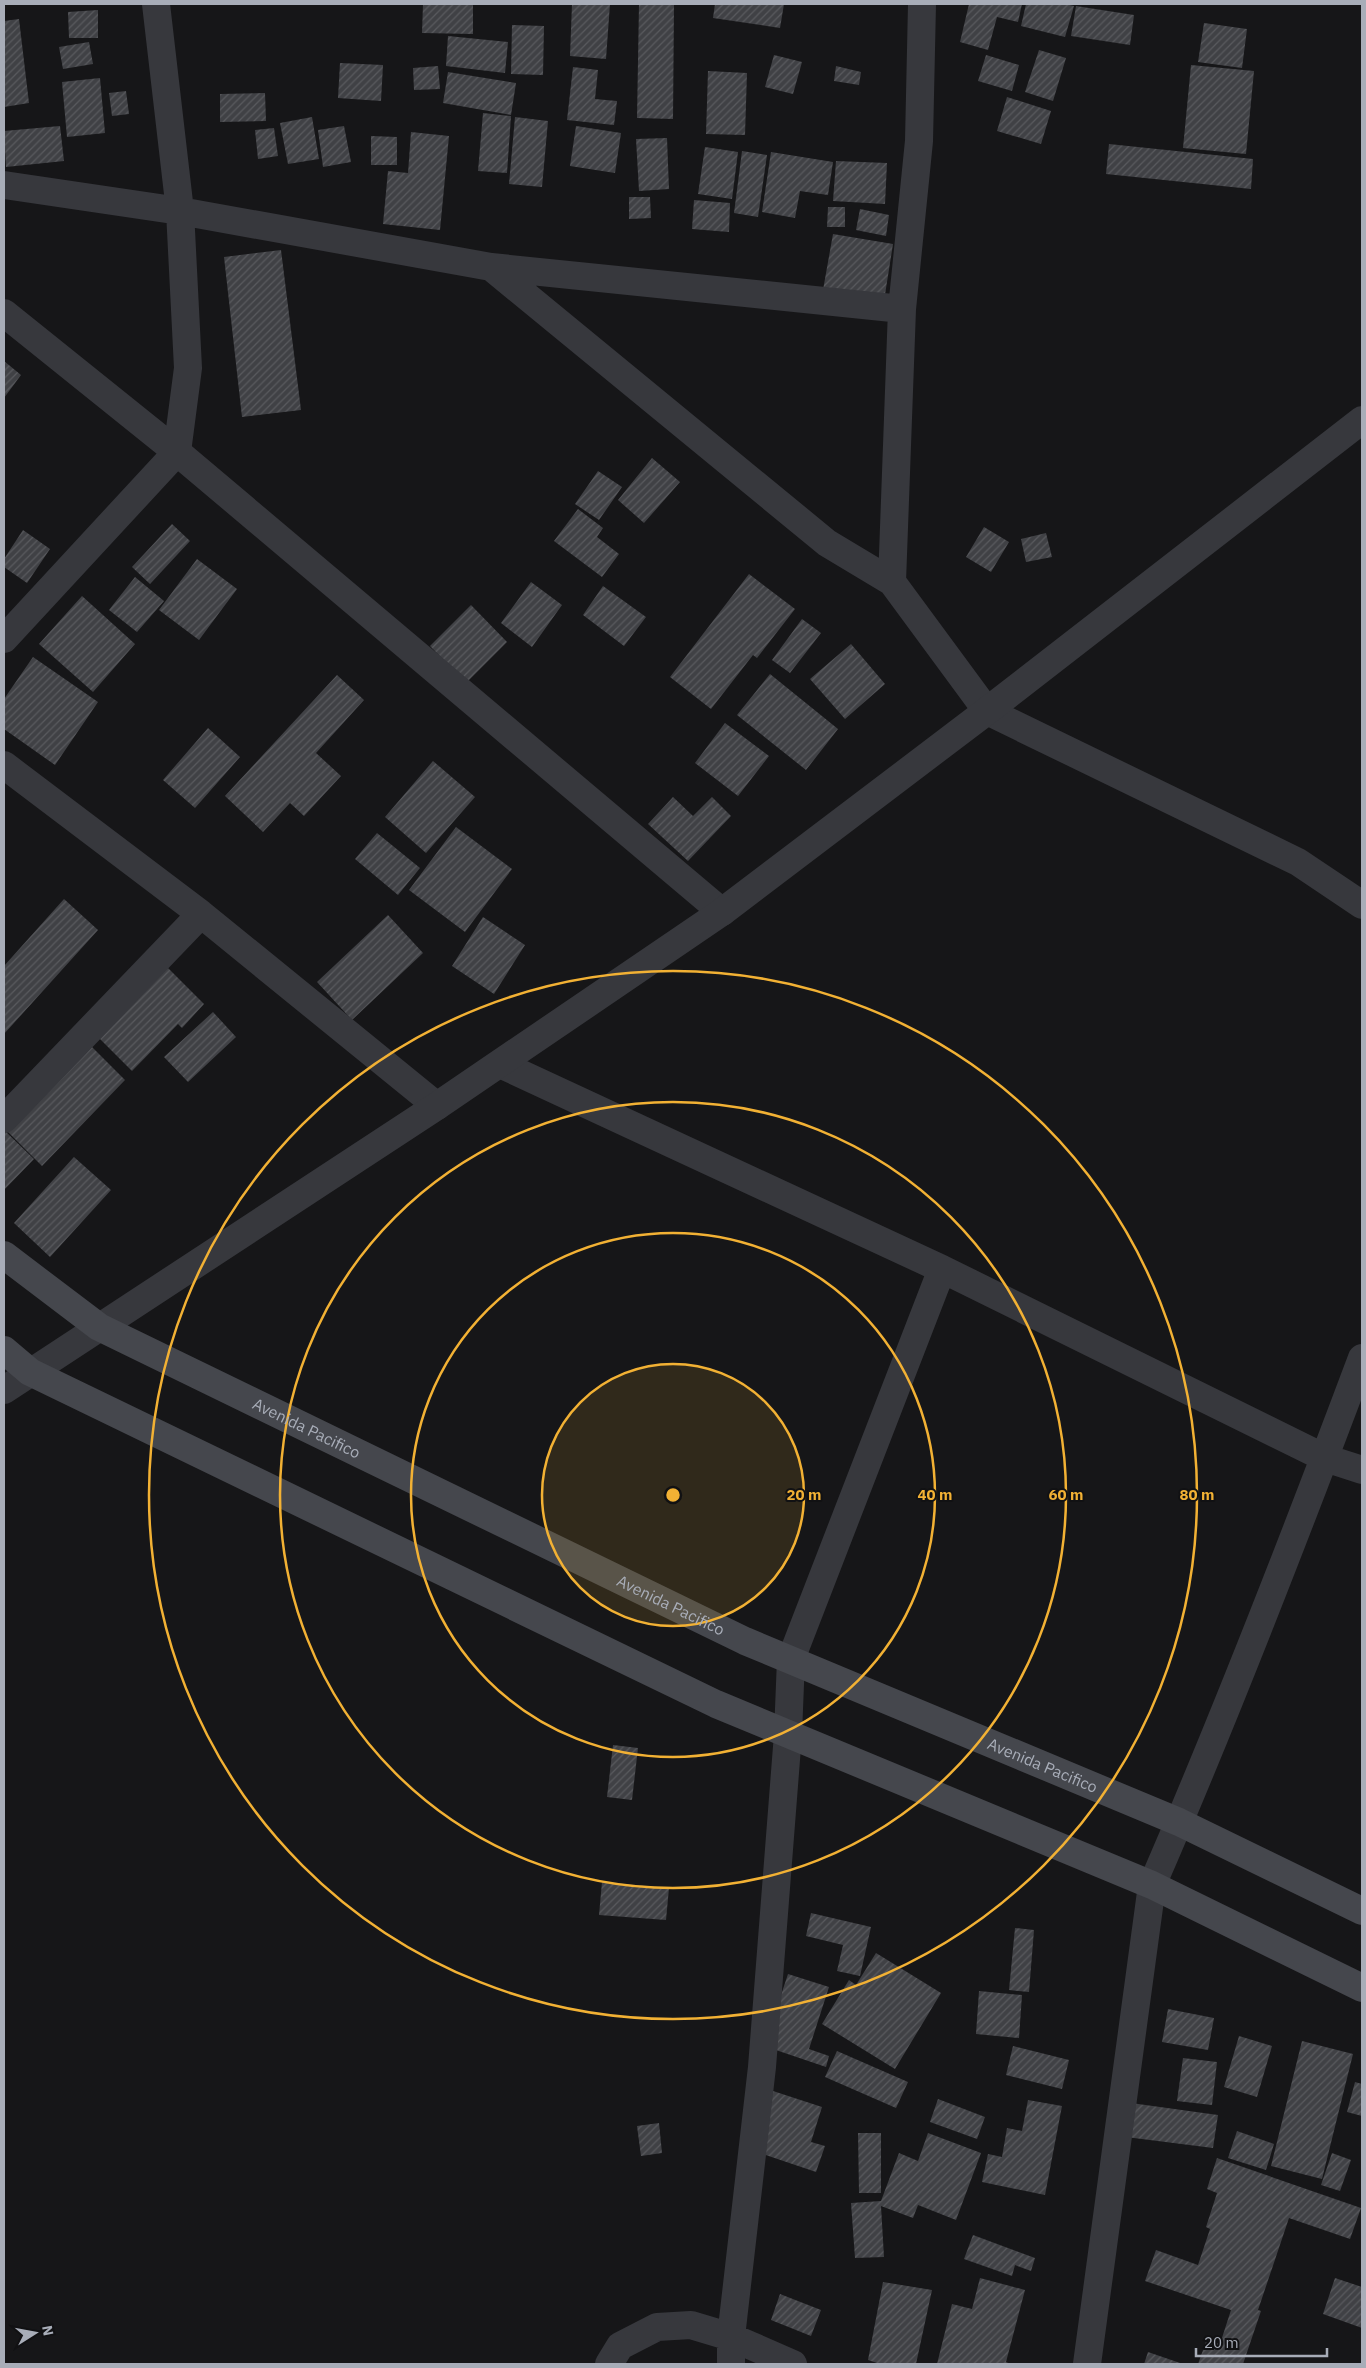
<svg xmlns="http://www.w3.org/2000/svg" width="1366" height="2368" font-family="'IBM Plex Sans',sans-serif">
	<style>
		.building { fill: url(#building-hatch) }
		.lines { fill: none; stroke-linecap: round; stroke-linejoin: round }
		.minor { stroke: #37383d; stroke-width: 28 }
		.tertiary { stroke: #37383d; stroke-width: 28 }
		.secondary { stroke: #45474d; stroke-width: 28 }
		.ring { fill: none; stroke: #f2b134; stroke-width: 2.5 }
		.labels { text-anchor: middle; stroke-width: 4; stroke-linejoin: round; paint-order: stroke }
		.street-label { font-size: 16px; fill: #a8adb8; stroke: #111113 }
		.centre { fill: #f2b134; stroke: #111113; stroke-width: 2.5 }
		.ring-label { font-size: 15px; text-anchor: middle; font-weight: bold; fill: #f2b134; stroke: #111113; stroke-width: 4; stroke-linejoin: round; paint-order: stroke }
	</style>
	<defs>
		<pattern id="building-hatch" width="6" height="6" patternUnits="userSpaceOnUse" patternTransform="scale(1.25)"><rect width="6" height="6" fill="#404145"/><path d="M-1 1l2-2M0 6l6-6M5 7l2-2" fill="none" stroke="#595a5e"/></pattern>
	</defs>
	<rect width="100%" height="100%" fill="#161618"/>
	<path class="building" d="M 423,4 L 473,4 L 473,34 L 422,33 Z
		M 572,4 L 610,4 L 606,59 L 570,56 Z
		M 639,4 L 674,4 L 673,119 L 637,118 Z
		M 715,4 L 784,4 L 780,28 L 713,18 Z
		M 969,4 L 1022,4 L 1018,22 L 997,17 L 988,50 L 960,42 Z
		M 1026,4 L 1065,4 L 1074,6 L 1065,37 L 1021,26 Z
		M 1076,6 L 1134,15 L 1130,45 L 1071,36 Z
		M 98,10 L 98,38 L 69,38 L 68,12 Z
		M 19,19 L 29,103 L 4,107 L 4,21 Z
		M 1204,23 L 1247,29 L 1242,68 L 1198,62 Z
		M 512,25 L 544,26 L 543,75 L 511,74 Z
		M 448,36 L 508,42 L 505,73 L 446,66 Z
		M 89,42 L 93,64 L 63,69 L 59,47 Z
		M 1039,50 L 1066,58 L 1053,101 L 1025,92 Z
		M 774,55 L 802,62 L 793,94 L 765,87 Z
		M 986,55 L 1019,65 L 1012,91 L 978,81 Z
		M 340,63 L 383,65 L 381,101 L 338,98 Z
		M 1191,65 L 1254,71 L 1246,154 L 1183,148 Z
		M 438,66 L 440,89 L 414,90 L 413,68 Z
		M 836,66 L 861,72 L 859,85 L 834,81 Z
		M 573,67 L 598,70 L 595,99 L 617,101 L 614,125 L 567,120 Z
		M 708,71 L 747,73 L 745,135 L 706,134 Z
		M 448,72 L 516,83 L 511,115 L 443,103 Z
		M 100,78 L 105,133 L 67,137 L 62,82 Z
		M 126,91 L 129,114 L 112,116 L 109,93 Z
		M 265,93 L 266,121 L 220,122 L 220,94 Z
		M 1007,97 L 1051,111 L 1041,144 L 997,131 Z
		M 483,113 L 511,116 L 507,173 L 478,171 Z
		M 312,117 L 319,159 L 288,164 L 280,123 Z
		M 515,117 L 548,121 L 542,187 L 509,184 Z
		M 60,126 L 64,161 L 6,167 L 4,131 Z
		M 344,126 L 351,162 L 323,167 L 318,130 Z
		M 576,126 L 621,133 L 615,173 L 570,166 Z
		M 274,128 L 278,156 L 258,159 L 255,130 Z
		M 411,132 L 449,136 L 440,230 L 383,224 L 388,171 L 408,173 Z
		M 371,136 L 397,137 L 397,165 L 371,165 Z
		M 667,138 L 669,189 L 639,191 L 636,139 Z
		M 1109,144 L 1253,159 L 1251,189 L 1106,174 Z
		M 705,147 L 738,152 L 732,199 L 698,194 Z
		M 742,151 L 767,155 L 758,217 L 734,213 Z
		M 771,152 L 833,162 L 828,195 L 800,191 L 795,218 L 762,212 Z
		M 836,161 L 887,163 L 885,204 L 833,201 Z
		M 629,197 L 650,197 L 651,218 L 629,219 Z
		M 694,200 L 730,203 L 729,232 L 692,229 Z
		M 828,207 L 845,207 L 845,227 L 827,227 Z
		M 860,209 L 889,215 L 886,236 L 856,230 Z
		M 833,234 L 893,244 L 884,301 L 823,290 Z
		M 281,250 L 301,410 L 242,417 L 224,257 Z
		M 4,361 L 21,375 L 4,398 Z
		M 652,458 L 680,482 L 644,523 L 618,500 Z
		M 598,471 L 622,487 L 599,520 L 575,504 Z
		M 578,509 L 603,528 L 597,537 L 619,554 L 602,577 L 554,541 Z
		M 172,524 L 190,541 L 150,584 L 132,567 Z
		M 984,527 L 1009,542 L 991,572 L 966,557 Z
		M 23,530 L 50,549 L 27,583 L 4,567 L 4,559 Z
		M 1046,533 L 1052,557 L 1026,562 L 1021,539 Z
		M 197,559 L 237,589 L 199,640 L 159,610 Z
		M 749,574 L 795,609 L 757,658 L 753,655 L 711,709 L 670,677 Z
		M 135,577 L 164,601 L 137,632 L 109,610 Z
		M 531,582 L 562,605 L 532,647 L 501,623 Z
		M 603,586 L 646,617 L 624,646 L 583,615 Z
		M 82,596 L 135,644 L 93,692 L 39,644 Z
		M 471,605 L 507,642 L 466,683 L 430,646 Z
		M 802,619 L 821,633 L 790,673 L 772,660 Z
		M 851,644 L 885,684 L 845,719 L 810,679 Z
		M 33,657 L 98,702 L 55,765 L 4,729 L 4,699 Z
		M 770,674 L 838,729 L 806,770 L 737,715 Z
		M 337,675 L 364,700 L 316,753 L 341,776 L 304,816 L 290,803 L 263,832 L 225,796 Z
		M 725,723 L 769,756 L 738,796 L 695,763 Z
		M 208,728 L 240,757 L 195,808 L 163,780 Z
		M 433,761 L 475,797 L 426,853 L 385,817 Z
		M 673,797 L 693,816 L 712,797 L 731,816 L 688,861 L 648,824 Z
		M 456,827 L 512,869 L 465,932 L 409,890 Z
		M 377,833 L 420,868 L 398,895 L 355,859 Z
		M 64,899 L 98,930 L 4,1034 L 4,966 Z
		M 388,915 L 423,953 L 352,1020 L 317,982 Z
		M 483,917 L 525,945 L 494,994 L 452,966 Z
		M 166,966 L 204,1004 L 182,1028 L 178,1024 L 132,1071 L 97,1036 Z
		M 213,1012 L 236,1037 L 188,1082 L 164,1057 Z
		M 89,1044 L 125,1080 L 42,1166 L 6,1130 Z
		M 4,1130 L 34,1159 L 4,1190 Z
		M 74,1157 L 111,1190 L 50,1257 L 14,1223 Z
		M 613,1745 L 638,1748 L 632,1800 L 607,1797 Z
		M 602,1882 L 669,1888 L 666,1920 L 599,1915 Z
		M 811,1913 L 871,1927 L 860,1976 L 837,1971 L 843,1945 L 806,1936 Z
		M 1015,1928 L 1034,1930 L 1029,1992 L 1009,1990 Z
		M 876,1953 L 941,1993 L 895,2069 L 822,2024 L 849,1980 L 856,1985 Z
		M 788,1974 L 829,1987 L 809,2049 L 829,2056 L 826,2067 L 764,2046 Z
		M 979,1991 L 1022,1995 L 1019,2038 L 976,2034 Z
		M 1168,2009 L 1214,2018 L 1208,2050 L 1162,2042 Z
		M 1239,2036 L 1272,2046 L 1257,2097 L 1224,2087 Z
		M 1302,2041 L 1353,2054 L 1322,2179 L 1271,2166 Z
		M 1013,2046 L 1069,2060 L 1062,2089 L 1006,2075 Z
		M 837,2051 L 908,2082 L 896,2108 L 825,2077 Z
		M 1183,2058 L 1217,2062 L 1212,2105 L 1177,2101 Z
		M 1355,2082 L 1362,2084 L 1362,2116 L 1347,2112 Z
		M 773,2091 L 822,2107 L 811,2142 L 825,2146 L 816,2172 L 754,2151 Z
		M 938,2099 L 985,2117 L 977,2139 L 930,2122 Z
		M 1028,2100 L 1062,2106 L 1045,2195 L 982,2182 L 988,2154 L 1002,2157 L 1007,2128 L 1022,2131 Z
		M 1131,2103 L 1218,2115 L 1213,2148 L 1126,2137 Z
		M 659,2123 L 662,2153 L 641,2156 L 637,2126 Z
		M 1237,2131 L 1274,2144 L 1266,2170 L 1228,2158 Z
		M 858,2133 L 881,2133 L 881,2193 L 859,2193 Z
		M 928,2133 L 981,2153 L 956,2220 L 918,2205 L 913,2218 L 881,2206 L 884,2257 L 855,2258 L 851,2203 L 881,2201 L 899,2153 L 918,2161 Z
		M 1332,2153 L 1351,2160 L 1340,2191 L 1321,2185 Z
		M 1217,2158 L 1361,2208 L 1350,2239 L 1289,2218 L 1258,2310 L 1261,2311 L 1243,2364 L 1198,2364 L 1207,2339 L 1220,2344 L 1231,2310 L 1145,2281 L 1156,2250 L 1198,2265 L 1210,2229 L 1206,2227 L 1217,2193 L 1207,2189 Z
		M 973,2235 L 1035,2258 L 1031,2271 L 1015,2265 L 1012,2276 L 964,2259 Z
		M 980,2278 L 1025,2290 L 1006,2362 L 1011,2364 L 937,2364 L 952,2304 L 972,2309 Z
		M 1335,2278 L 1362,2287 L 1362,2328 L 1323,2314 Z
		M 883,2282 L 932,2290 L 916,2364 L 880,2364 L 868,2360 Z
		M 780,2294 L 821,2310 L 811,2336 L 771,2320 Z
		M 1148,2352 L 1183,2364 L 1144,2364 Z"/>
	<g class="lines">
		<path class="minor" d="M 922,4 L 919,141 L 902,309 L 892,582 L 987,711 L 1298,862 L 1362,905
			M 4,185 L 180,211 L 491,267 L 902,309
			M 491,267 L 827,543 L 892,582
			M 4,313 L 177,452 L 722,912
			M 4,639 L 177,452 L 188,368 L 180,211 L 156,4
			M 4,765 L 201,914 L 437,1106
			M 500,1064 L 942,1269 L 1325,1458 L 1362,1470
			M 4,1119 L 201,914
			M 609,2364 L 620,2346 L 657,2327 L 691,2325 L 731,2337 L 793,2364
			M 731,2364 L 731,2337 L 762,2067 L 788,1734 L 791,1659 L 942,1269
			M 1087,2364 L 1152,1885 C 1227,1713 1296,1534 1362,1358"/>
		<path class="tertiary" d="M 4,1390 L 437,1106 L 722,912 L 987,711 L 1362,420"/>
		<g class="secondary">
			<path id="s1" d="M 4,1255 L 99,1327 L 745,1641 L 1179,1822 L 1362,1911"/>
			<path d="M 4,1350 L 30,1372 L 716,1704 L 1152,1885 L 1362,1988"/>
		</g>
	</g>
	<circle cx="673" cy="1495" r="131" fill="#f2b134" fill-opacity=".12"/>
	<g class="ring">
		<circle cx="673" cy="1495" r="131"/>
		<circle cx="673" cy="1495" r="262"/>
		<circle cx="673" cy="1495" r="393"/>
		<circle cx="673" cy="1495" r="524"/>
	</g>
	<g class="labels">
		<g class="street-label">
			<text dy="6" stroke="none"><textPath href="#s1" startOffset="350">Avenida Pacifico</textPath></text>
			<text dy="6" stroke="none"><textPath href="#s1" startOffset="755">Avenida Pacifico</textPath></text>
			<text dy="6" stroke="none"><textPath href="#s1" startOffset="1160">Avenida Pacifico</textPath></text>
		</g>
	</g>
	<circle cx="673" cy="1495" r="8" class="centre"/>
	<g class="ring-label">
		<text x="804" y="1500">20 m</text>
		<text x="935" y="1500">40 m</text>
		<text x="1066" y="1500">60 m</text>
		<text x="1197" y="1500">80 m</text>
	</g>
	<rect width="1366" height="2368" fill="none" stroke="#a8adb8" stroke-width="10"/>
	<g transform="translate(35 2333) rotate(79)" stroke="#111113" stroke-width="4" paint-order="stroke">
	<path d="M0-4L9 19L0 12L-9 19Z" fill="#a8adb8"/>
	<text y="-8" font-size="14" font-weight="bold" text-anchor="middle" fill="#a8adb8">N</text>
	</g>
	<path d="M1196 2348v8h131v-8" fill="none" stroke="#a8adb8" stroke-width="2.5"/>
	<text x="1204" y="2348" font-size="15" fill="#a8adb8" stroke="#111113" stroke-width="4" paint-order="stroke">20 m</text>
</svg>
